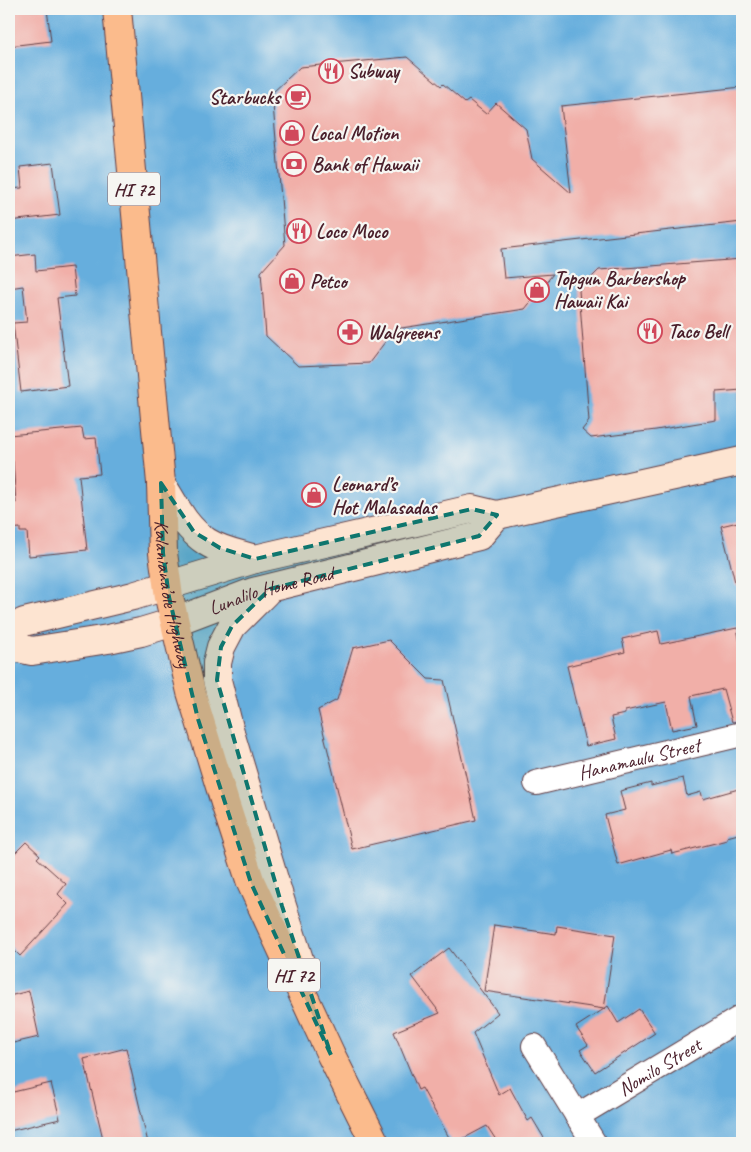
<svg xmlns="http://www.w3.org/2000/svg" width="751" height="1152" font-family="Caveat,sans-serif">
	<style>
		.water { fill: #66aedd; stroke: #586684 }
		.building { fill: #f1afa8 }
		.lines { fill: none; stroke-linecap: round; stroke-linejoin: round }
		.street-casing { stroke: #623d44; stroke-width: 26 }
		.secondary-casing { stroke: #623d44; stroke-width: 30 }
		.primary-casing { stroke: #623d44; stroke-width: 30 }
		.street { stroke: #fff; stroke-width: 24 }
		.secondary { stroke: #fde4d1; stroke-width: 28 }
		.primary { stroke: #fbbb8c; stroke-width: 28 }
		.marked { fill: #0f766e; fill-opacity: 0.2; stroke: #0f766e; stroke-width: 4; stroke-dasharray: 10 6; stroke-linejoin: round }
		.labels { text-anchor: middle; stroke-width: 4.5; stroke-linejoin: round; paint-order: stroke }
		.shield { fill: #f6f6f2; stroke: #7e6067; stroke-width: 1 }
		.shield-label { font-size: 19px; font-weight: bold; fill: #4a1f2b }
		.poi-label { font-size: 20px; font-weight: bold; fill: #4a1f2b; stroke: #f6f6f2; text-anchor: start }
		.street-label { font-size: 20px; fill: #4a1f2b; stroke: #f6f6f2 }
	</style>
	<rect width="100%" height="100%" fill="#f6f6f2"/>
	<filter id="ink" filterUnits="userSpaceOnUse"><feTurbulence type="fractalNoise" baseFrequency=".02" numOctaves="2"/><feDisplacementMap in="SourceGraphic" scale="10" xChannelSelector="R" yChannelSelector="G"/><feConvolveMatrix kernelMatrix="1 2 1 2 8 2 1 2 1" color-interpolation-filters="sRGB"/></filter>
	<filter id="wash" filterUnits="userSpaceOnUse"><feTurbulence type="fractalNoise" baseFrequency=".0096" numOctaves="4" result="noise"/><feDisplacementMap in="SourceGraphic" scale="20" xChannelSelector="R" yChannelSelector="G"/><feGaussianBlur stdDeviation="1.12" result="paint"/><feColorMatrix in="noise" values="0 0 0 0 0 0 0 0 0 0 0 0 0 0 0 0 0 1.4 0 .05"/><feComposite in="paint" operator="in"/></filter>
	<g filter="url(#wash)">
		<rect width="100%" height="100%" fill="#ede9d3"/>
		<path class="water" d="M 9,9 L 742,9 L 742,1143 L 9,1143 Z"/>
		<g id="blocks">
			<path class="building" d="M 9,9 L 47,9 L 51,41 L 9,46 Z
				M 407,57 L 441,86 L 443,84 L 465,103 L 469,100 L 486,114 L 496,103 L 526,129 L 532,159 L 571,193 L 561,106 L 742,87 L 742,222 L 501,249 L 504,278 L 553,274 L 525,309 L 395,329 L 369,363 L 298,366 L 266,336 L 261,272 L 285,245 L 272,93 L 300,67 Z
				M 53,163 L 60,215 L 9,221 L 9,189 L 22,188 L 20,167 Z
				M 35,254 L 36,271 L 72,267 L 75,296 L 57,298 L 68,386 L 21,392 L 13,323 L 27,322 L 23,286 L 9,288 L 9,257 Z
				M 742,259 L 742,390 L 716,392 L 716,420 L 656,430 L 591,438 L 582,430 L 589,421 L 579,290 L 599,270 Z
				M 82,428 L 84,439 L 96,438 L 100,474 L 79,476 L 87,550 L 29,556 L 27,532 L 20,532 L 20,528 L 9,529 L 9,510 L 14,510 L 13,503 L 16,503 L 13,461 L 10,462 L 9,435 Z
				M 742,521 L 742,585 L 736,586 L 721,526 Z
				M 737,628 L 742,654 L 742,721 L 732,722 L 723,689 L 691,696 L 697,725 L 672,730 L 666,702 L 625,711 L 625,714 L 611,717 L 616,739 L 586,746 L 567,666 L 625,652 L 622,639 L 658,631 L 661,644 Z
				M 389,640 L 428,679 L 444,680 L 476,820 L 352,849 L 318,710 L 337,700 L 353,648 Z
				M 683,778 L 687,796 L 701,792 L 703,799 L 742,788 L 742,833 L 727,837 L 727,840 L 672,854 L 671,850 L 618,865 L 605,815 L 625,810 L 620,791 L 651,783 L 651,786 Z
				M 26,842 L 40,855 L 37,858 L 66,884 L 58,894 L 68,904 L 20,956 L 9,945 L 9,859 Z
				M 494,925 L 556,934 L 557,926 L 615,935 L 604,1009 L 608,1006 L 618,1023 L 639,1009 L 655,1033 L 595,1072 L 580,1050 L 588,1045 L 576,1027 L 604,1009 L 484,991 Z
				M 449,948 L 498,1013 L 473,1033 L 499,1095 L 510,1088 L 528,1121 L 532,1118 L 547,1143 L 498,1143 L 487,1126 L 455,1143 L 452,1143 L 422,1088 L 418,1090 L 394,1032 L 440,1013 L 412,976 Z
				M 29,991 L 39,1037 L 9,1044 L 9,996 Z
				M 126,1048 L 148,1143 L 104,1143 L 84,1059 Z
				M 51,1083 L 60,1119 L 9,1131 L 9,1093 Z"/>
		</g>
	</g>
	<g filter="url(#ink)">
		<use href="#blocks" fill-opacity="0" stroke="#623d44" stroke-width="1"/>
		<g class="lines">
			<defs>
				<g id="street">
					<path id="s1" d="M 536,783 L 742,734"/>
					<path d="M 534,1046 L 594,1143"/>
					<path id="s2" d="M 577,1116 L 742,1017"/>
				</g>
				<g id="secondary">
					<path d="M 161,483 C 174,504 185,528 207,542 C 221,551 239,554 255,559"/>
					<path d="M 265,593 L 232,626 L 221,647 L 217,663 L 217,680 L 231,736 L 282,906 L 304,975"/>
					<path d="M 9,631 L 24,622 L 133,596 L 255,559 L 472,509 L 497,515 L 742,461"/>
					<path id="s3" d="M 9,646 L 32,651 L 108,639 L 141,632 L 174,622 L 253,592 L 479,536 L 497,515"/>
				</g>
				<g id="primary">
					<path id="s4" d="M 117,9 L 161,483 L 163,553 L 169,597 L 191,692 L 225,803 L 251,883 L 331,1055 L 375,1143"/>
				</g>
			</defs>
			<use href="#street" class="street-casing"/>
			<use href="#secondary" class="secondary-casing"/>
			<use href="#primary" class="primary-casing"/>
			<use href="#street" class="street"/>
			<use href="#secondary" class="secondary"/>
			<use href="#primary" class="primary"/>
		</g>
	</g>
	<path class="marked" d="M 161,483 L 194,532 L 220,548 L 255,559 L 472,509 L 497,515 L 479,536 L 270,589 L 232,626 L 221,647 L 217,680 L 282,906 L 331,1055 L 251,883 L 198,719 L 169,597 L 163,553 Z"/>
	<defs>
		<symbol id="restaurant-ring" viewBox="-11 -11 22 22"><circle r="9.5" fill="#f6f6f2" stroke="#d1495b" stroke-width="1.5"/><path d="M-5-6h1v4h1v-4h1v4h1v-4h1v5L-1.5 .5V6h-2V.5L-5-1ZM5-6V6H3V1.5H1.5Q1.5-4 5-6Z" fill="#d1495b"/></symbol>
		<symbol id="cafe-ring" viewBox="-11 -11 22 22"><circle r="9.5" fill="#f6f6f2" stroke="#d1495b" stroke-width="1.5"/><path d="M-5.5-4.5H6V0H3Q3 3.5 0 3.5H-2.5Q-5.5 3.5-5.5 0ZM3-3.2v2h1.7v-2ZM-6 4.5H4V6H-6Z" fill="#d1495b"/></symbol>
		<symbol id="shop-ring" viewBox="-11 -11 22 22"><circle r="9.5" fill="#f6f6f2" stroke="#d1495b" stroke-width="1.5"/><path d="M-5-2.5h2.3a2.7 3.5 0 0 1 5.4 0H5L5.5 6h-11ZM-1.5-2.5h3a1.5 2.3 0 0 0-3 0Z" fill="#d1495b"/></symbol>
		<symbol id="bank-ring" viewBox="-11 -11 22 22"><circle r="9.5" fill="#f6f6f2" stroke="#d1495b" stroke-width="1.5"/><path d="M-6-4H6V4H-6ZM0-2.3a2.3 2.3 0 1 0 0 4.6a2.3 2.3 0 1 0 0-4.6Z" fill="#d1495b"/></symbol>
		<symbol id="pharmacy-ring" viewBox="-11 -11 22 22"><circle r="9.5" fill="#f6f6f2" stroke="#d1495b" stroke-width="1.5"/><path d="M-2-6h4v4h4v4h-4v4h-4v-4h-4v-4h4Z" fill="#d1495b"/></symbol>
	</defs>
	<g fill-rule="evenodd">
		<use href="#restaurant-ring" x="317" y="57" width="28" height="28"/>
		<use href="#cafe-ring" x="284" y="83" width="28" height="28"/>
		<use href="#shop-ring" x="278" y="119" width="28" height="28"/>
		<use href="#bank-ring" x="280" y="150" width="28" height="28"/>
		<use href="#restaurant-ring" x="285" y="217" width="28" height="28"/>
		<use href="#shop-ring" x="278" y="267" width="28" height="28"/>
		<use href="#shop-ring" x="523" y="276" width="28" height="28"/>
		<use href="#restaurant-ring" x="636" y="317" width="28" height="28"/>
		<use href="#pharmacy-ring" x="336" y="318" width="28" height="28"/>
		<use href="#shop-ring" x="300" y="481" width="28" height="28"/>
	</g>
	<g class="labels">
		<g class="shield">
			<rect x="108" y="172.5" width="52" height="33" rx="4"/>
			<rect x="268" y="958.5" width="52" height="33" rx="4"/>
		</g>
		<g class="shield-label">
			<text x="134" y="196">HI 72</text>
			<text x="294" y="982">HI 72</text>
		</g>
		<g class="poi-label">
			<text x="348" y="78">Subway</text>
			<text x="280" y="104" text-anchor="end">Starbucks</text>
			<text x="310" y="140">Local Motion</text>
			<text x="312" y="171">Bank of Hawaii</text>
			<text x="316" y="238">Loco Moco</text>
			<text x="554" y="285">Topgun Barbershop<tspan x="554" dy="23">Hawaii Kai</tspan></text>
			<text x="310" y="288">Petco</text>
			<text x="668" y="338">Taco Bell</text>
			<text x="368" y="339">Walgreens</text>
			<text x="332" y="491">Leonard’s<tspan x="332" dy="23">Hot Malasadas</tspan></text>
		</g>
		<g class="street-label">
			<text dy="7" stroke="none"><textPath href="#s3" startOffset="271">Lunalilo Home Road</textPath></text>
			<text dy="7" stroke="none"><textPath href="#s4" startOffset="588">Kalaniana’ole Highway</textPath></text>
			<text dy="7" stroke="none"><textPath href="#s1" startOffset="106">Hanamaulu Street</textPath></text>
			<text dy="7" stroke="none"><textPath href="#s2" startOffset="96">Nomilo Street</textPath></text>
		</g>
	</g>
	<rect width="751" height="1152" fill="none" stroke="#f6f6f2" stroke-width="30"/>
</svg>
